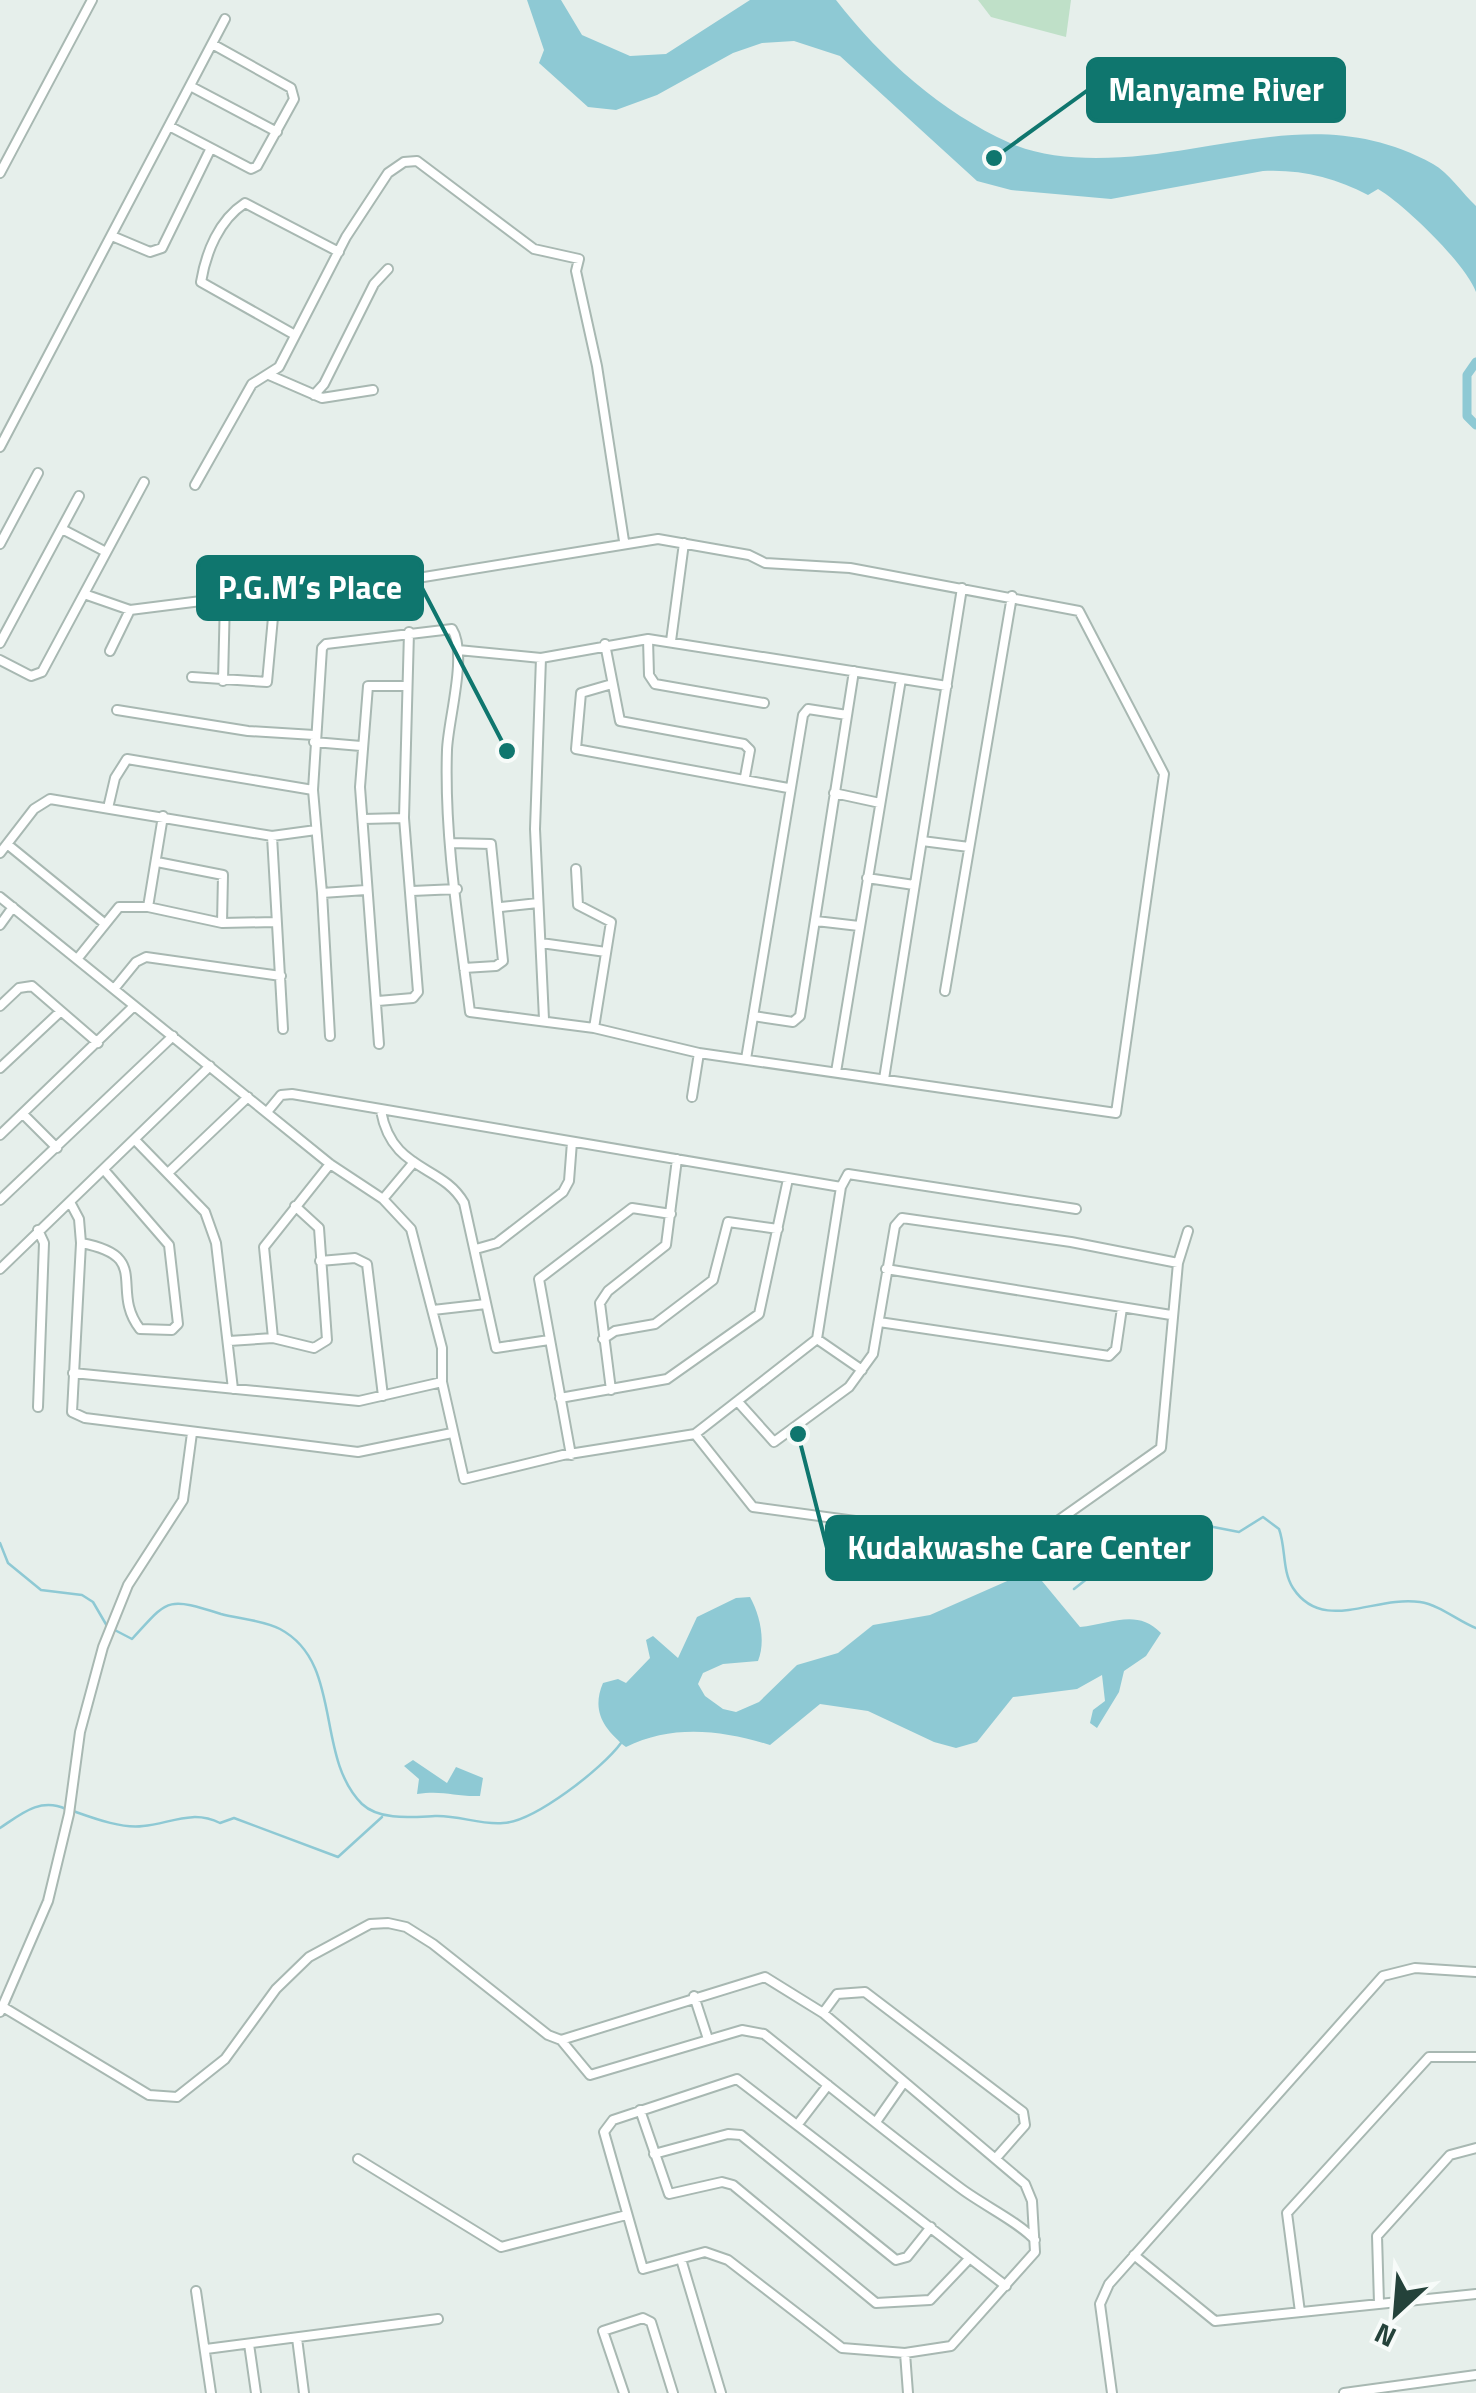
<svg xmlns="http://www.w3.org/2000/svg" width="1476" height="2393" font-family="'Titillium Web',sans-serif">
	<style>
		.green { fill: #bfe0c8 }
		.water { fill: #8ec9d4 }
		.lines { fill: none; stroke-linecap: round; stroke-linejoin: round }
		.stream { stroke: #8ec9d4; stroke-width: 2.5 }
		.river { stroke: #8ec9d4; stroke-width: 9 }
		.minor-casing { stroke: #a8b8b2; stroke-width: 12 }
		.minor { stroke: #fff; stroke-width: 8 }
		.leader { fill: none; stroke: #0f766e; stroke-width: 4 }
		.callout-dot { fill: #0f766e; stroke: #f7fbf9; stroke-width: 4 }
		.callout { fill: #0f766e; stroke: #0f766e; stroke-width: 4 }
		.callout-label { font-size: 32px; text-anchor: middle; font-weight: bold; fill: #fff }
	</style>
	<rect width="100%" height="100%" fill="#e6efeb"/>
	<path class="green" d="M 978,0 L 1071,0 L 1066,37 L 991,17 Z"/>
	<path class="water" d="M 527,0 L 561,0 L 582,35 L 630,56 L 666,54 L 750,0 L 836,0 C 882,59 941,112 1010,143 C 1061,166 1136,158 1190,149 C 1277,135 1350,119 1433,164 C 1449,173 1462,193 1476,206 L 1476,292 C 1465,263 1405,205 1378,189 L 1368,195 C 1336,178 1300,169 1263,171 L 1111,199 L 1011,190 L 977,181 L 840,56 L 794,41 L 762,43 L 733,53 L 657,95 L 616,110 L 588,107 L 539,63 L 544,50 Z
		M 1021,1575 L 1037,1575 L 1080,1627 C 1111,1624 1137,1608 1161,1633 L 1146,1656 L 1124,1671 L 1119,1692 L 1097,1728 L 1090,1723 L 1093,1710 L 1105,1701 L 1102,1675 L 1077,1689 L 1013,1697 L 977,1742 L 956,1748 L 934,1742 L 868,1711 L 820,1704 L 770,1745 C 722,1730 672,1724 626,1747 C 604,1729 591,1711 603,1683 L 618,1679 L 626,1683 L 650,1658 L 646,1640 L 653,1636 L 678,1658 L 697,1617 L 736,1598 L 750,1597 C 760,1615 766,1641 758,1661 L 723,1664 L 703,1673 L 698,1684 L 705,1696 L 723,1709 L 736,1712 L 759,1702 L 797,1665 L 838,1653 L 873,1625 L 930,1615 Z
		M 413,1760 L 447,1783 L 456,1767 L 483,1778 L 480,1796 C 455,1797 444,1790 417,1794 L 419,1779 L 404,1766 Z"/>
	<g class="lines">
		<path class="stream" d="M 0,1543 L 8,1563 L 41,1590 L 82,1595 L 93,1602 L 107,1626 L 132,1639 C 168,1600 165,1596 221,1614 C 240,1619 263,1620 280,1629 C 344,1663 314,1756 362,1804 C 380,1821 413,1817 435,1816 C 459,1815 479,1825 503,1823 C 534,1822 603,1768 621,1743
			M 1074,1589 L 1134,1542 L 1146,1526 L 1184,1528 L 1198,1524 L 1239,1532 L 1263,1517 L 1279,1529 C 1286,1548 1282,1571 1293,1588 C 1323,1634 1375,1595 1420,1602 C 1440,1605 1458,1621 1476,1628
			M 73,1811 C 93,1818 122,1829 143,1826 C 169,1824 192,1809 220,1823 L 234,1818 L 338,1857 L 382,1817
			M 0,1828 C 21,1814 40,1797 66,1809"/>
		<path class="river" d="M 1476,362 L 1467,375 L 1467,416 L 1476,425"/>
		<defs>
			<path id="minor" d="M 192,87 L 277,132
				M 171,127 L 251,169 L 257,166 L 294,99 L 291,88 L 214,45
				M 0,173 L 92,0
				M 112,236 L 150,252 L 162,248 L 210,150
				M 295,335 L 201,282 C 206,252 219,220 245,203 L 339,252
				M 269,375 L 322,398 L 373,390
				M 314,395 L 324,384 L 374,284 L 388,269
				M 0,447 L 225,19
				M 195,485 L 252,384 L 279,367 L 346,237 L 388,173 L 404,162 L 417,161 L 534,249 L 579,259 L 576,271 L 597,366 L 624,541
				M 62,529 L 106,552
				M 0,544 L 38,473
				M 84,594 L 130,610 L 225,598 L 307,596 L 658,539 L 749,555 L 765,563 L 850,568 L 1079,611 L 1164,774 L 1116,1113 L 699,1053 L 692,1097
				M 648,639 L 649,675 L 655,684 L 764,703
				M 671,641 L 684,543
				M 0,643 L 79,496
				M 605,644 L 620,721 L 744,744 L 750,750 L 745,777
				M 458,650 L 541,658 L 648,639 L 947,686
				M 110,651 L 130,610
				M 541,658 L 535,829 L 544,1019
				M 0,660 L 31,676 L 42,672 L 144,482
				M 192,677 L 267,682 L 275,596
				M 223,681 L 225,598
				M 612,684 L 581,693 L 576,749 L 788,788
				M 117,710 L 248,731 L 314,735
				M 314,742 L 361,746
				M 834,793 L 880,803
				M 108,808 L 115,778 L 127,759 L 313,790
				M 163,816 L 148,907 L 222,923 L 275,922
				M 363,819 L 404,818
				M 272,836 L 283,1029
				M 922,841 L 969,847
				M 451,843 L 491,844 L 503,961 L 496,966 L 464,968
				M 7,844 L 104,923
				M 0,853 L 34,809 L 50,799 L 272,836 L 316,830
				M 157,862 L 223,875 L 222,923
				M 576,869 L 578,905 L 611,922 L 594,1028
				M 867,878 L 914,885
				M 366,890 L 322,893 L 313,790 L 322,648 L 326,644 L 452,629 C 468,654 448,720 447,750 C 444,837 459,926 470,1012 L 594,1028 L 699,1053
				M 412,891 L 457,889
				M 322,893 L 330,1036
				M 0,897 L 330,1164 L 383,1199 L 411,1229 L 442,1348 L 442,1382 L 464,1479 L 563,1455 L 695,1434 L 817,1339 L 841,1187 L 848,1174 L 1076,1209
				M 501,907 L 538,903
				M 816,921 L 859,926
				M 0,925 L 13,907
				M 541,943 L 606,952
				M 78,958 L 119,907 L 148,907
				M 114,989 L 136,962 L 146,957 L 281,976
				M 945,991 L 1012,596
				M 378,1001 L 413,998 L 418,992 L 404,818 L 409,632
				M 0,1006 L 19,988 L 32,986 L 98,1043
				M 753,1016 L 793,1022 L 800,1016 L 854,671
				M 379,1044 L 360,787 L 368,686 L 406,686
				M 746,1059 L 803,715 L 808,709 L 847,715
				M 0,1068 L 61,1011
				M 836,1072 L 901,679
				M 884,1079 L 962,588
				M 381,1111 C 392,1172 442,1164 464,1203 L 496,1348 L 549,1340
				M 267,1112 L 281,1095 L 292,1094 L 841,1187
				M 23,1114 L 57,1148
				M 0,1135 L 134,1006
				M 136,1141 L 205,1212 L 216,1243 L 233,1389
				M 168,1173 L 248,1097
				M 383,1199 L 414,1162
				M 0,1200 L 173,1036
				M 70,1202 L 79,1219 L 81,1243 L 72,1412 L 85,1418 L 358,1452 L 452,1433
				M 81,1243 C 153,1256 109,1289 140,1329 L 172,1330 L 178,1324 L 169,1245 L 105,1171
				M 476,1249 L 497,1243 L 563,1192 L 569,1181 L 572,1142
				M 320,1261 L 355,1258 L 367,1264 L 383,1396
				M 0,1269 L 210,1066
				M 886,1269 L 1171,1315
				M 433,1310 L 486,1304
				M 879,1322 L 1109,1356 L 1116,1349 L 1122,1308
				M 273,1338 L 264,1247 L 330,1164
				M 603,1339 L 615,1331 L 655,1324 L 713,1280 L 728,1222 L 778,1229
				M 817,1339 L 862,1370
				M 229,1341 L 273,1338 L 314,1348 L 327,1340 L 319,1228 L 295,1206
				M 73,1373 L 359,1401 L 442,1382
				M 611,1390 L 600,1303 L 608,1291 L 666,1245 L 677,1159
				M 560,1398 L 667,1379 L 759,1314 L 788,1179
				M 739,1403 L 774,1442 L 849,1387 L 873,1354 L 895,1226 L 902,1218 L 1071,1242 L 1178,1263 L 1188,1231
				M 38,1407 L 44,1243 L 38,1230
				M 695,1434 L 753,1507 L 1025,1544 L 1161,1448 L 1178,1263
				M 571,1455 L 539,1279 L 632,1208 L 671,1214
				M 694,1996 L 708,2039
				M 3,2007 L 149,2095 L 177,2097 L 225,2059 L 276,1989 L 309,1957 L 370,1924 L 388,1923 L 406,1927 L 433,1944 L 548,2035 L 561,2040 L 590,2075 L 742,2030 L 764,2034 C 829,2086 893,2138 959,2187 C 981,2204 1019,2222 1035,2240
				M 0,2012 L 48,1901 L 69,1814 L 80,1732 L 103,1647 L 128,1585 L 183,1500 L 192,1433
				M 823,2013 L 837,1994 L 865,1992 L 1023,2112 L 1025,2125 L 996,2158
				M 561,2040 L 765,1977 L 823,2013 L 1025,2184 L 1032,2201 L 1035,2252 L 951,2346 L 905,2353 L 842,2348 L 728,2260 L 705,2252 L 643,2269 L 604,2132 L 613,2120 L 737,2079 L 1006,2286
				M 640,2110 L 669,2194 L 722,2182 L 733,2185 L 876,2303 L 930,2300 L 968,2260
				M 876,2122 L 904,2082
				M 798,2124 L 828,2085
				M 654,2154 L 728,2134 L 741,2135 L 896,2260 L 907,2257 L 931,2227
				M 358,2159 L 501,2247 L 626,2215
				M 1134,2255 L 1215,2321 L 1476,2294
				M 681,2259 L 721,2393
				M 196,2291 L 211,2393
				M 1379,2303 L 1377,2236 L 1450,2155 L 1476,2148
				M 1300,2312 L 1287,2213 L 1429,2057 L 1476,2057
				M 297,2338 L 304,2393
				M 249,2344 L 256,2393
				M 206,2349 L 438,2319
				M 905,2353 L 908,2393
				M 624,2393 L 603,2331 L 643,2318 L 651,2322 L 673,2393
				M 1112,2393 L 1100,2304 L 1109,2284 L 1383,1976 L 1415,1968 L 1476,1972
				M 1344,2393 L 1476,2375"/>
		</defs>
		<use href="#minor" class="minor-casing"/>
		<use href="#minor" class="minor"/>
	</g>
	<path class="leader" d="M994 158L1088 90M507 751L422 588M798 1434L827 1548"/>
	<g class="callout-dot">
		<circle cx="994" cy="158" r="10"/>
		<circle cx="507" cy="751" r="10"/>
		<circle cx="798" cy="1434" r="10"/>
	</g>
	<g class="callout">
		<rect x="1088" y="59" width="256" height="62" rx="10"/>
		<rect x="198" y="557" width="224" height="62" rx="10"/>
		<rect x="827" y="1517" width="384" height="62" rx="10"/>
	</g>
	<g class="callout-label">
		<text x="1216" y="101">Manyame River</text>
		<text x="310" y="599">P.G.M’s Place</text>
		<text x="1019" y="1559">Kudakwashe Care Center</text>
	</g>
	<g transform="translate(1396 2313) rotate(206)" stroke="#f7fbf9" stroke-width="8" paint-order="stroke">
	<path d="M0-8L18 38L0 25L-18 38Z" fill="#24423a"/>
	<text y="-15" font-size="28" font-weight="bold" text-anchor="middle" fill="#24423a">N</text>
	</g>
</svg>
